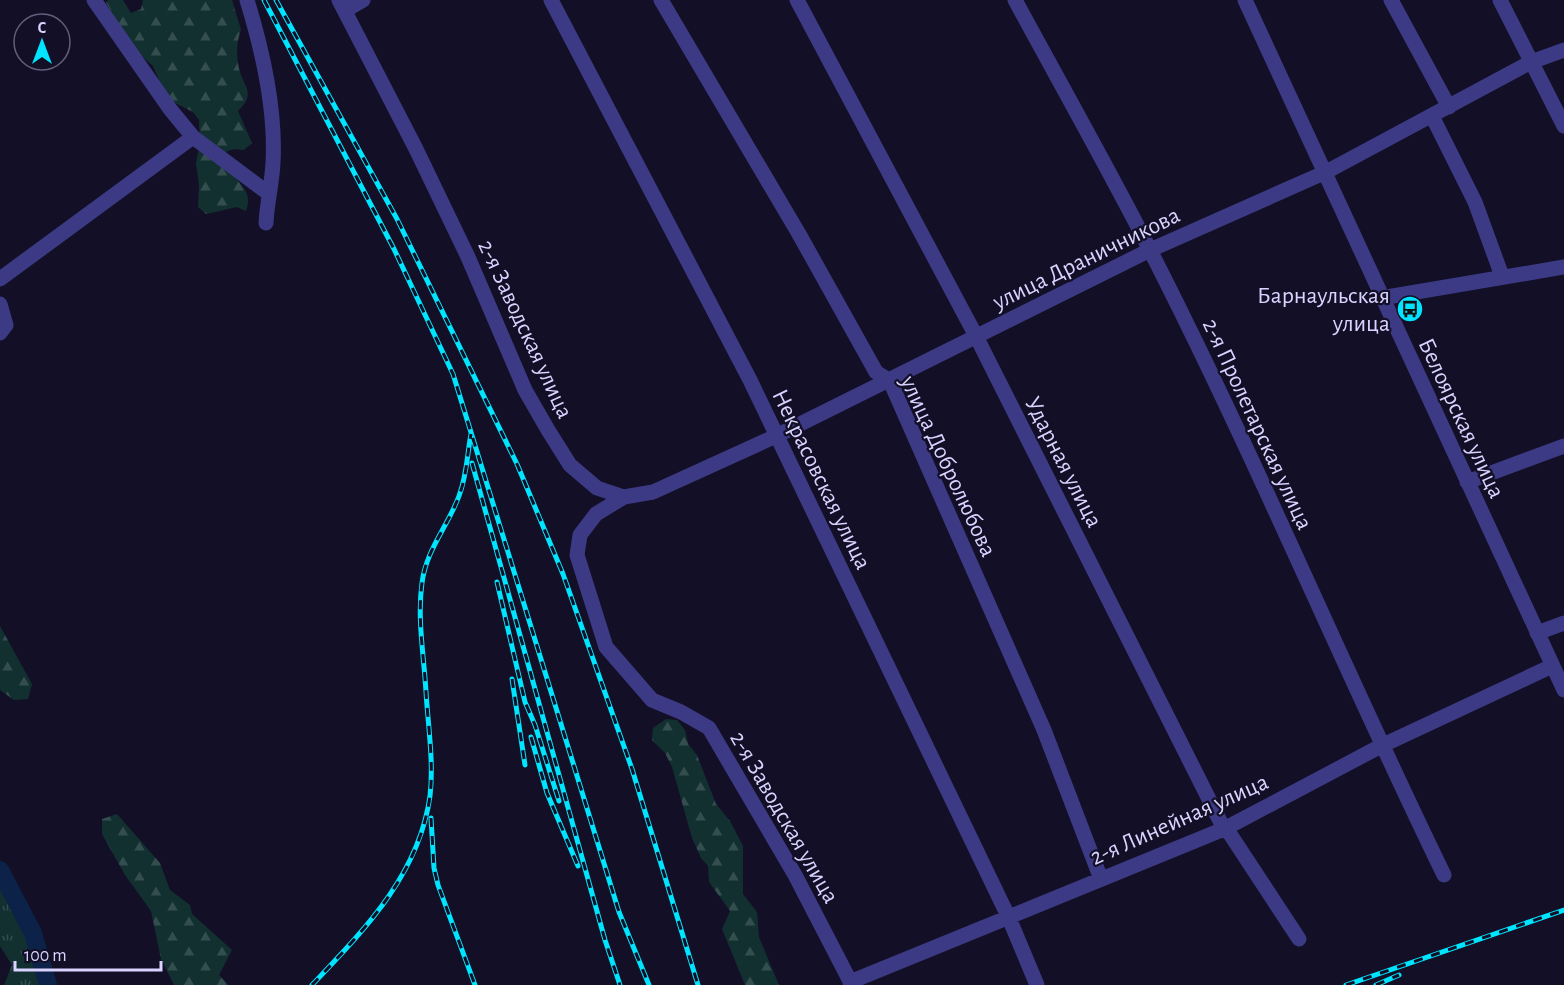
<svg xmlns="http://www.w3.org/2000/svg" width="1564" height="985" font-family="'Alegreya Sans',sans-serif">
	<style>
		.grass { fill: url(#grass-tufts) }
		.forest { fill: url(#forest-firs) }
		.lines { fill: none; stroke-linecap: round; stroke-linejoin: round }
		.river { stroke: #0c2248; stroke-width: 18 }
		.minor { stroke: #3d3a85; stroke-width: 15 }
		.rail-casing { stroke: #00e5ff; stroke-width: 5 }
		.rail { stroke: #130f26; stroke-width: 3; stroke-dasharray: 9; stroke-linecap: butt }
		.labels { text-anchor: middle; stroke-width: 4.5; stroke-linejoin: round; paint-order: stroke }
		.street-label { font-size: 24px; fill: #d9d4ff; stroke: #130f26 }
		.poi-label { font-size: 24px; fill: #d9d4ff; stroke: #130f26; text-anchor: end }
	</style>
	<defs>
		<pattern id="grass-tufts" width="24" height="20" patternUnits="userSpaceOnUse" patternTransform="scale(1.5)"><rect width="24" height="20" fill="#12302f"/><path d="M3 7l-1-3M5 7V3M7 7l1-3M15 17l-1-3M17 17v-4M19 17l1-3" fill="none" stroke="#344d4e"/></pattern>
		<pattern id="forest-firs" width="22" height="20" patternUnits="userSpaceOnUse" patternTransform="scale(1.5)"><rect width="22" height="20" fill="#12302f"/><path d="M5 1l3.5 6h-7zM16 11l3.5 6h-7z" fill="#344d4e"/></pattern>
	</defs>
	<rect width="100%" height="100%" fill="#130f26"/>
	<path class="grass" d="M 0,870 L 33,933 L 48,985 L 4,985 L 12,965 L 0,946 Z"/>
	<path class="forest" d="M 108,0 L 123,0 L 131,13 L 141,9 L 143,0 L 232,0 L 241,30 C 236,42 236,59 240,72 C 246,90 255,94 238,111 L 252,143 L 244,150 L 234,149 L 225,152 C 227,159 228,166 231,172 C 241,186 253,192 246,211 L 237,207 L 206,214 L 198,207 L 199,185 L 196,163 L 200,142 L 199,120 L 193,112 L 173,102 L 161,85 L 153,66 L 135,50 L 106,3 Z
		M 0,626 L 32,684 L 28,699 L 14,700 L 0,690 Z
		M 666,719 L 677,720 L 685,730 L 688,744 L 697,755 L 716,804 L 730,821 L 743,846 L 743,894 L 757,912 L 759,937 L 779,985 L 745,985 L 722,929 L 730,911 L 709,882 L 708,866 L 701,858 L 692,838 L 672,767 L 665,753 L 652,740 L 653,728 Z
		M 117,814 L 160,863 L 170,890 L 190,905 L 192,914 L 232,950 L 219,975 L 228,985 L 174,985 L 161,959 L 151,911 L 125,875 L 102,834 L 102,819 Z"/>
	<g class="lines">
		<path class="river" d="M 0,870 L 33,933 L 48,985"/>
		<path class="minor" d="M 94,0 L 170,109 L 193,137 L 268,193
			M 247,0 C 263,52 276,109 273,163 C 272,183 267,203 266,223
			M 339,0 L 416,149 L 468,257 L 525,390 L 548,430 L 570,465 L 597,488 L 624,497 L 596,514 L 580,535 L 577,555 L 606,647 L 652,700 L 681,712 L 709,728 L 795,875 L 852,985
			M 551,0 L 750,380 L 1009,918 L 1037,985
			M 661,0 L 799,234 L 876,372 L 890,381 L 1044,730 L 1101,879
			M 797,0 L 976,336 L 1224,829 L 1230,834 L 1299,939
			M 1015,0 C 1060,83 1107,166 1150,250 C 1255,455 1343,668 1444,875
			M 1245,0 L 1564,690
			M 1391,0 L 1449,107
			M 1500,0 L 1564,126
			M 346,10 L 363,0
			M 1432,116 L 1475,202 L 1502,276
			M 0,279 L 193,137
			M 1381,298 L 1564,267
			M 0,304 L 6,325 L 0,333
			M 1467,482 L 1564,446
			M 624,497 L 653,492 L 776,436 L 1150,250 L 1326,172 L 1531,62 L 1564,50
			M 1537,633 L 1564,623
			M 850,982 L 1224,829 L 1381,746 L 1552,666"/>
		<defs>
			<path id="rail" d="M 264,0 L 394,249 L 453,374 L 619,912 L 649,985
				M 276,0 L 397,219 L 517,464 L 563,574 L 632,769 L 698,985
				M 472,463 L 605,940 L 620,985
				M 497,582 L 525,702 L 535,725 L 559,801
				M 512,679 L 525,765
				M 531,737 L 547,793 L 578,866
				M 431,818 L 434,868 L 438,885 L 475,985
				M 312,985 C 364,930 419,875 430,796 C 434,763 428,725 426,692 C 424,656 417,619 422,583 C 426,550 448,526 459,496 C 467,475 467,455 471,434
				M 1346,985 L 1564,910
				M 1376,985 L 1399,975"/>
		</defs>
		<use href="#rail" class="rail-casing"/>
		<use href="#rail" class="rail"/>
	</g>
	<defs>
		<symbol id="bus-disc" viewBox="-11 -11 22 22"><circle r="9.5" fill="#00e5ff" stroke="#130f26"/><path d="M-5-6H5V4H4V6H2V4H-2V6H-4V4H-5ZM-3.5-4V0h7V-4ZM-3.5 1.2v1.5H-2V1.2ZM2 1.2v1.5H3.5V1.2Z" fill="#111"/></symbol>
	</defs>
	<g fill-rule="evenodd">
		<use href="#bus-disc" x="1395" y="294" width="30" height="30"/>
	</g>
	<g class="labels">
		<g class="street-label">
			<text transform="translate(1086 258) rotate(-26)" y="8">улица Драничникова</text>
			<text transform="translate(526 329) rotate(65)" y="8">2-я Заводская улица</text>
			<text transform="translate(1462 418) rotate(65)" y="8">Белоярская улица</text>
			<text transform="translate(1258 424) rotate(65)" y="8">2-я Пролетарская улица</text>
			<text transform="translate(1064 462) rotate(63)" y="8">Ударная улица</text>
			<text transform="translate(949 466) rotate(65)" y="8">улица Добролюбова</text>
			<text transform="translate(822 479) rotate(64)" y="8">Некрасовская улица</text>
			<text transform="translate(785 817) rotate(60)" y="8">2-я Заводская улица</text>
			<text transform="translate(1179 819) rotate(-24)" y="8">2-я Линейная улица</text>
		</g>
		<g class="poi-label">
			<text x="1390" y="303">Барнаульская<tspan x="1390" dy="28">улица</tspan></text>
		</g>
	</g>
	<g transform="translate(42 42)"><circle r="28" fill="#130f26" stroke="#625e7d" stroke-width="1.5"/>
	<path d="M0-4.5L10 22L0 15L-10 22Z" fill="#00e5ff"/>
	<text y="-9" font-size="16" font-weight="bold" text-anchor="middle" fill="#d9d4ff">С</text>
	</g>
	<path d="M15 961v9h146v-9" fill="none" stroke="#d9d4ff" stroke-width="3"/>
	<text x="24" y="961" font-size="18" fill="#d9d4ff" stroke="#130f26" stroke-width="4.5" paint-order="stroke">100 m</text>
</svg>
